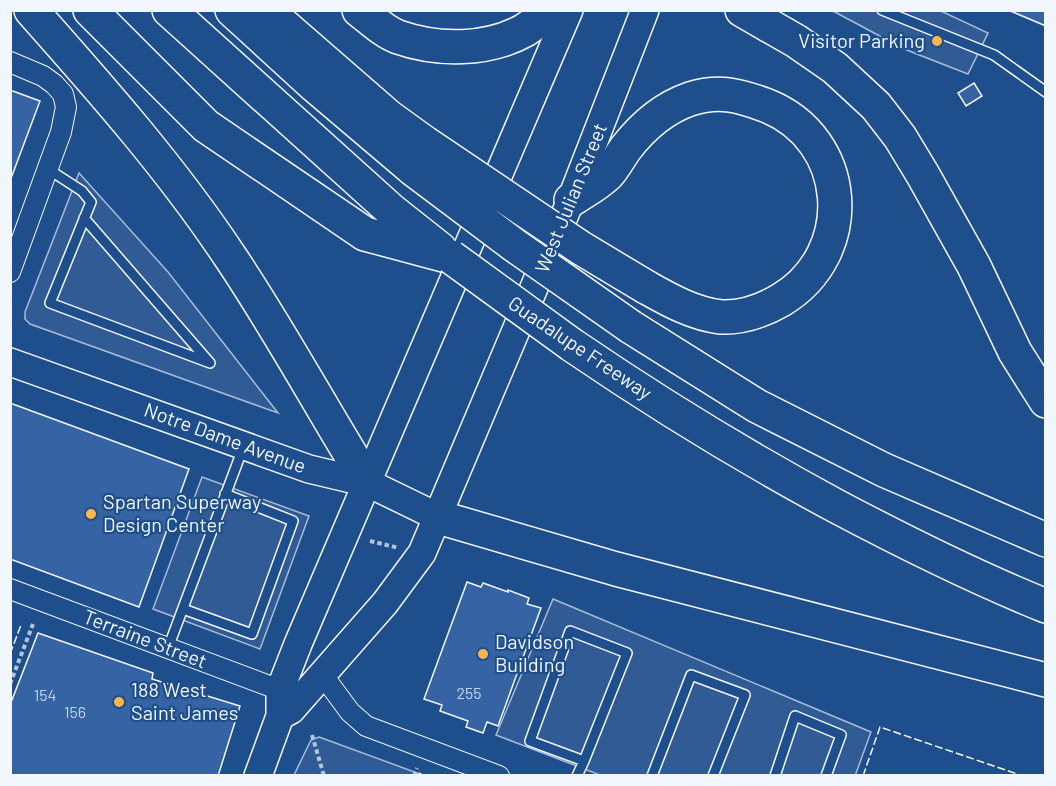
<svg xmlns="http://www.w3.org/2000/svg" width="1056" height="786" font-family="Barlow,sans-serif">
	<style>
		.built { fill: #305b95; stroke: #a8bbd7; stroke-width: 1.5 }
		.building { fill: #3563a3; stroke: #f2f6ff; stroke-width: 1.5 }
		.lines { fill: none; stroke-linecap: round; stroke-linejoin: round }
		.lane-casing { stroke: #f2f6ff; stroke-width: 12 }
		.street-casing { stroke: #f2f6ff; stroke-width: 22 }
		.secondary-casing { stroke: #f2f6ff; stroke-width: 30 }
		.highway-casing { stroke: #f2f6ff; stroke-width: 36 }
		.path { stroke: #b3c4dc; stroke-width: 4; stroke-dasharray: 4.5 3; stroke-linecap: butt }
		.lane { stroke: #1f4e8c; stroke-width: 9 }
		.street { stroke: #1f4e8c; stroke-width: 20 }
		.secondary { stroke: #1f4e8c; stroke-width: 27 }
		.highway { stroke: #1f4e8c; stroke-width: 33 }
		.highway-bridge-casing { stroke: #f2f6ff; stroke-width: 36; stroke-linecap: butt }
		.highway-bridge { stroke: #1f4e8c; stroke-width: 33 }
		.fence { stroke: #f2f6ff; stroke-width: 1.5; stroke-dasharray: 8 3; stroke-linecap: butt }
		.wall { stroke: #f2f6ff; stroke-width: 3 }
		.poi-dot { fill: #ffb74d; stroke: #1f4e8c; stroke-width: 2 }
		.labels { text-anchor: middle; stroke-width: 4.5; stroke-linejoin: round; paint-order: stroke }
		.number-label { font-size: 16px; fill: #c3d1e8 }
		.poi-label { font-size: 20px; fill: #f2f6ff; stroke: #1f4e8c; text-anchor: start }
		.street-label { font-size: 20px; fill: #f2f6ff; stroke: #1f4e8c }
	</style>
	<rect width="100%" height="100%" fill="#1f4e8c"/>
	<path class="built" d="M 833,11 L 941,11 L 988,33 L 968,74 L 904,49 Z
		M 79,173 L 168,272 L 278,413 L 30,324 L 25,319 L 25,312 Z
		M 202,477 L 309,516 L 260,649 L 153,609 Z
		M 553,599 L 871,732 L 855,776 L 600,775 L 496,735 Z
		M 319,737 L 420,774 L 419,775 L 294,775 L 311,740 Z"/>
	<path class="building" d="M 1008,10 L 1046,10 L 1046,26 Z
		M 974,83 L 982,96 L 966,106 L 958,93 Z
		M 10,90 L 40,101 L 10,181 Z
		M 10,403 L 189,469 L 139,607 L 10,559 Z
		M 467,582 L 481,587 L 483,583 L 508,592 L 508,590 L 529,598 L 527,604 L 541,608 L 498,726 L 487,722 L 483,733 L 466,727 L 468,721 L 440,711 L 442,705 L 424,699 Z
		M 38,633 L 153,673 L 152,679 L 240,706 L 218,776 L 10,776 L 10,705 Z"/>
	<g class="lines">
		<defs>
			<path id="lane" d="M 882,10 L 994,55 L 1046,92
				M 48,169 L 82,191 L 91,202 L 50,303 L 210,363 L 84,218
				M 183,609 L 252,634 L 293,521 L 225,494
				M 168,648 L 243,448
				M 577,776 L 584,761 L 627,653 L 570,631 L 530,741 L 584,761
				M 652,776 L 691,675 L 745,695 L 713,776
				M 775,776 L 795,716 L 841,735 L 826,776"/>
			<path id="street" d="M 10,62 L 43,76 L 54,84 L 63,94 L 66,107 L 61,132 L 10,272
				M 10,589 L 280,690
				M 322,674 L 350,712 L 366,726 L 499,776"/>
			<path id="secondary" d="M 10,362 L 309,469 L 368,483 L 438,517
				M 280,716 L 291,710 L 385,603 L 422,553 L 571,200 L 645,10
				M 258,776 L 280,716 L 280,690 L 298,644 L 569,10"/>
			<path id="highway" d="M 31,10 C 102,90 172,169 231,258 C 280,331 322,409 368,483
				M 90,10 L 206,126 L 365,234 L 451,257
				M 169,10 L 392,211 L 440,249
				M 232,10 L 314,85 L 413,169
				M 266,10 L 389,117 L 425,143
				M 359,10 C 371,19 384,32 398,37 C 438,51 488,51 525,30 C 534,24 543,17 552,10
				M 742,10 L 796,41 L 835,68 L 876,106 L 900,137 L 923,175 L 974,266 L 1015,352 L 1046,401
				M 571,200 C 583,192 598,184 608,174 C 615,166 620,156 626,148 C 643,126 664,108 690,99 C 719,90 738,95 765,105 C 851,138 859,253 781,300 C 762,311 743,318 721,317 C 694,314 669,300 646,287
				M 631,327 L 757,406 L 884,470 L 1046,540
				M 572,345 C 657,403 745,457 836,506 C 904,542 974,577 1046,606
				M 438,517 L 616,569 L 1046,680"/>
		</defs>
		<use href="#lane" class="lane-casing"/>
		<use href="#street" class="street-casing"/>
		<use href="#secondary" class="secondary-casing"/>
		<use href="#highway" class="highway-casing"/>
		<path class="path" d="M 370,541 L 399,548
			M 10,684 L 33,624
			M 312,735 L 324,776
			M 414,776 L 417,768"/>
		<use href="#lane" class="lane"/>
		<use href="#street" class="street"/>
		<use href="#secondary" class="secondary"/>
		<use href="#highway" class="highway"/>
		<defs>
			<path id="highway-bridge" d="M 425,143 L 581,248 L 646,287
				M 413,169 L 514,245 L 631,327
				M 451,257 L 572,345"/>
		</defs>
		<use href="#highway-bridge" class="highway-bridge-casing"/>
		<use href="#highway-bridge" class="highway-bridge"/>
		<path class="fence" d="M 10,654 L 21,625
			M 863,776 L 880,727 L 1023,776"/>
		<path class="wall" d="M 419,776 L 420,774"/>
	</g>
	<g class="poi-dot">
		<circle cx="937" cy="41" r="6"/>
		<circle cx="91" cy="514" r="6"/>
		<circle cx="483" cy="654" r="6"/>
		<circle cx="119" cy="702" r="6"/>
	</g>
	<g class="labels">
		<g class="number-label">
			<text x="469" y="699">255</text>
			<text x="45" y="701">154</text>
			<text x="75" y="718">156</text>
		</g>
		<g class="poi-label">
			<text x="925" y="48" text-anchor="end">Visitor Parking</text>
			<text x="103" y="509">Spartan Superway<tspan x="103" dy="23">Design Center</tspan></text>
			<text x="495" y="649">Davidson<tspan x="495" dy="23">Building</tspan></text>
			<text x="131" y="697">188 West<tspan x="131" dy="23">Saint James</tspan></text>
		</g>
		<g class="street-label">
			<text transform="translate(571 198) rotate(-68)" y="7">West Julian Street</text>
			<text transform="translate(580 348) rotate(34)" y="7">Guadalupe Freeway</text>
			<text transform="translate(225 438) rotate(20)" y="7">Notre Dame Avenue</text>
			<text transform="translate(145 639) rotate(21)" y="7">Terraine Street</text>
		</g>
	</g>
	<rect width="1056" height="786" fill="none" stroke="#f2f6ff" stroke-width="24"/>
</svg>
